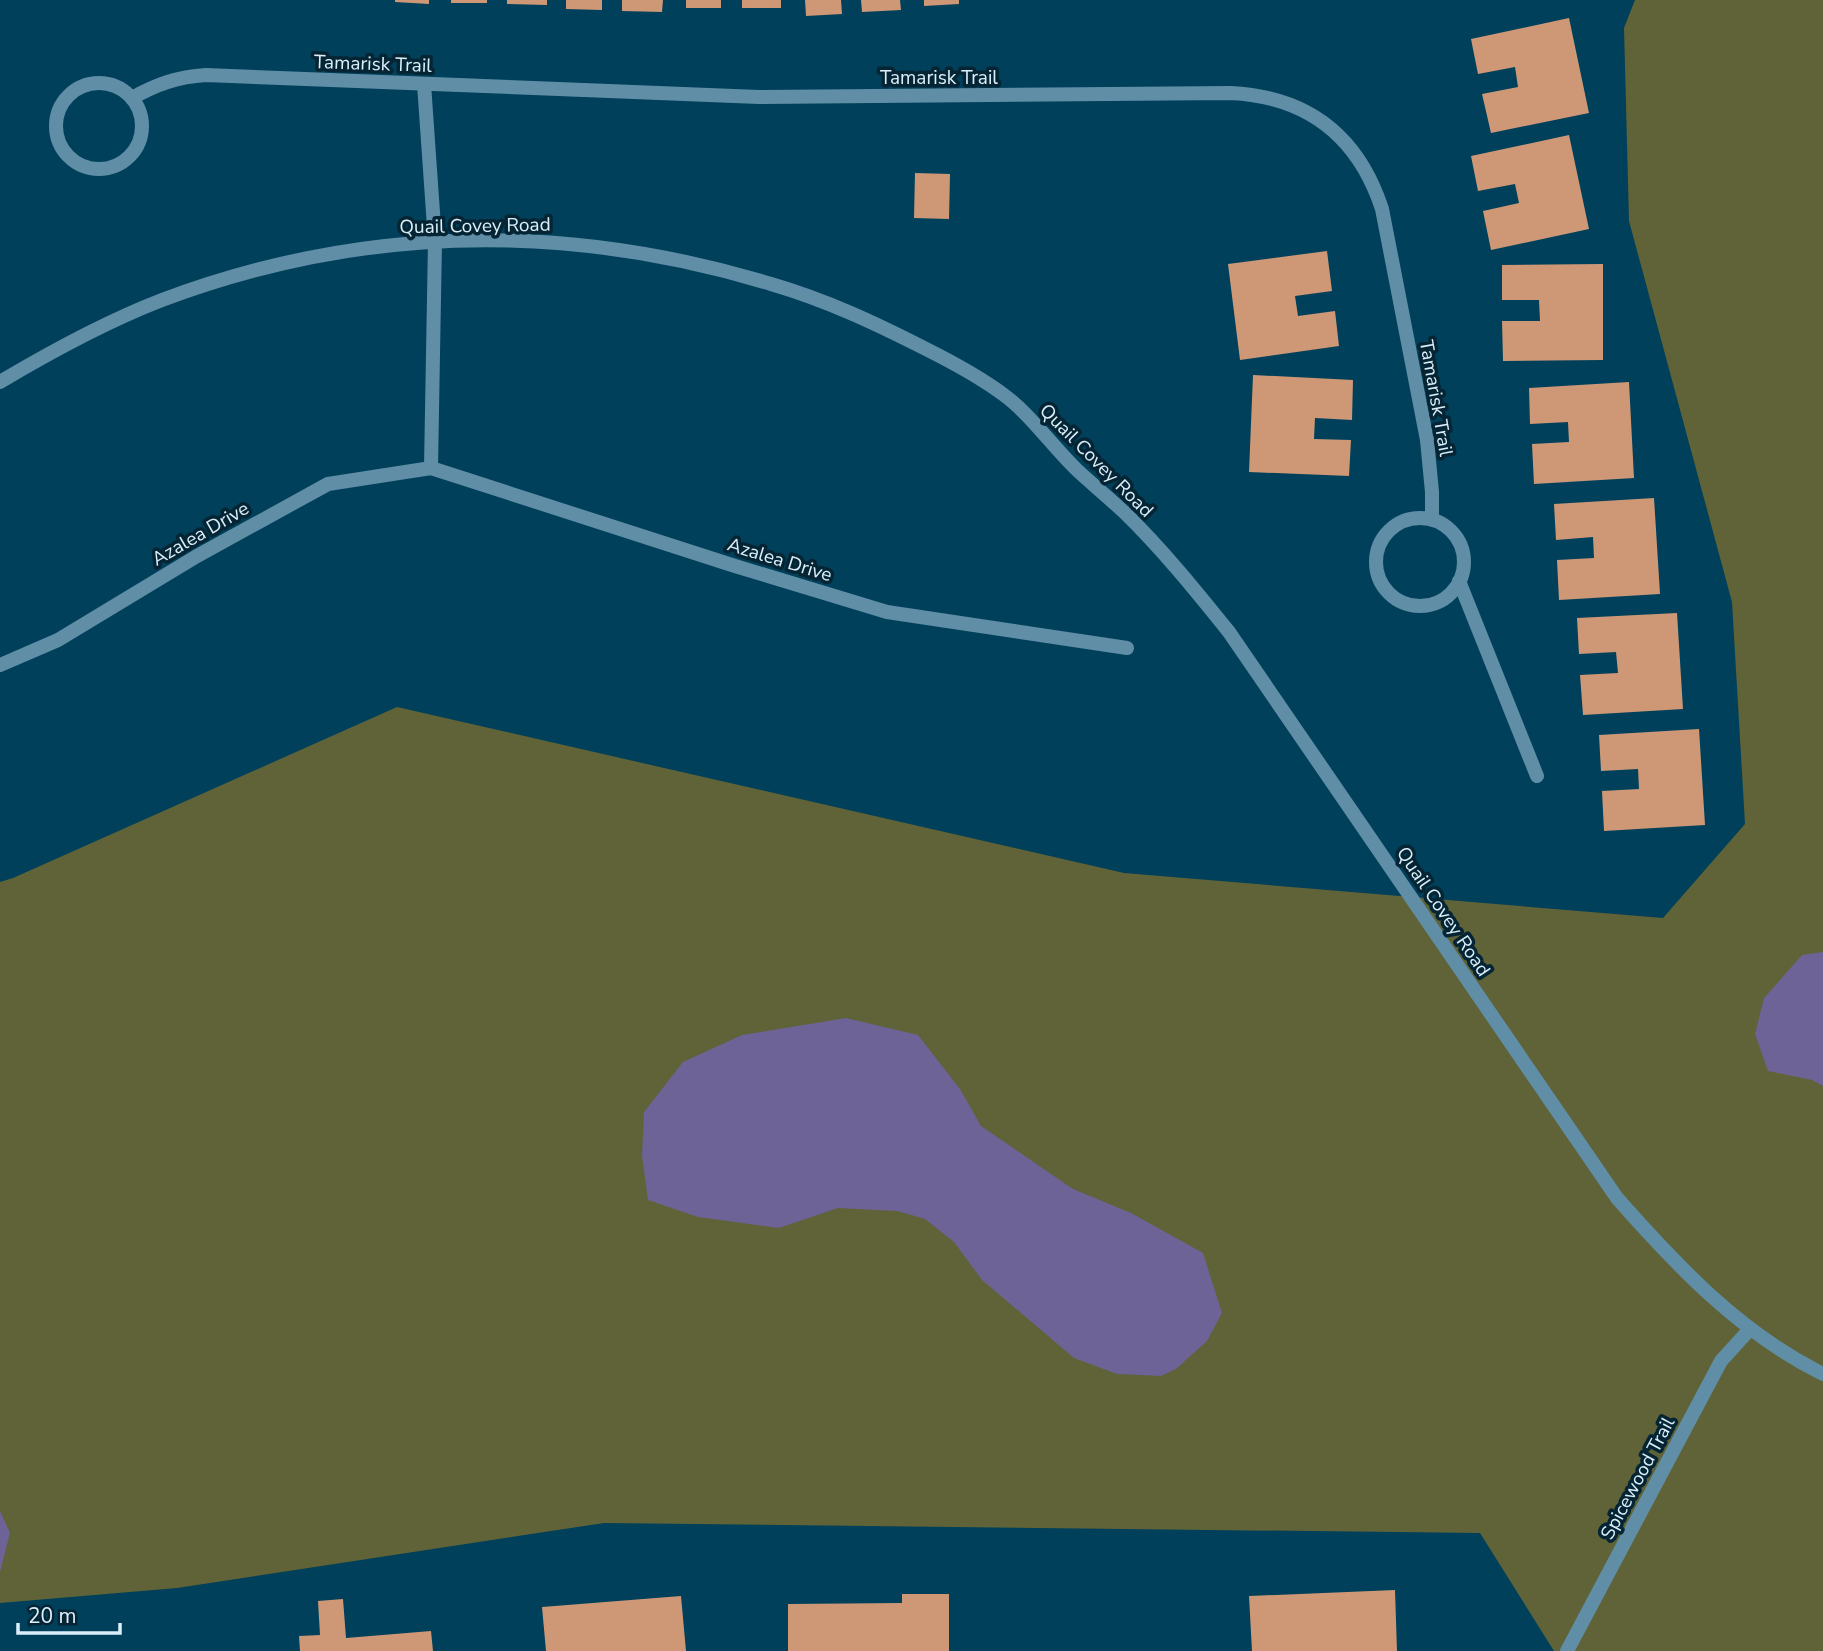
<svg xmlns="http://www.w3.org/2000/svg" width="1823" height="1651" font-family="'Nunito Sans',sans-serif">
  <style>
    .green { fill: #5f6337 }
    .water { fill: #6d6396 }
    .building { fill: #ce9876 }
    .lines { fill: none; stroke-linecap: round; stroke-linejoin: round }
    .lane { stroke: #608ea7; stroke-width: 14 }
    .street { stroke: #608ea7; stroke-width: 14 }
    .labels { text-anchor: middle; stroke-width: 7; stroke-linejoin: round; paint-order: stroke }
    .street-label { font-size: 19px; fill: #dbeffb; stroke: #052534 }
  </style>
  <rect width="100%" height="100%" fill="#00405a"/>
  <path class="green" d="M1635,0h188v1651h-269l-74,-118 -876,-10 -427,65 -177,15v-721l13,-4 384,-171 727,166 539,45 82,-94 -13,-222 -103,-381 -5,-193z"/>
  <path class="water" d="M1823,952v134l-11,-6 -44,-9 -13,-37 9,-36 38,-43z
    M846,1018l72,17 42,54 21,37 92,63 58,24 72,40 19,60 -15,28 -31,28 -15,7 -44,-2 -43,-16 -92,-78 -28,-38 -29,-23 -28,-8 -59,-3 -59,20 -81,-11 -50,-17 -6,-44 2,-44 39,-50 59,-27z
    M0,1511l10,22 -10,39z"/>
  <path class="building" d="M395,0h34v4l-34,-2z
    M451,0h36v3h-36z
    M507,0h40v5l-40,-1z
    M566,0h36v10l-36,-1z
    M622,0h41l-1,12 -40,-1z
    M686,0h35v8h-35z
    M742,0h39v8h-39z
    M805,0h36l1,14 -36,2z
    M861,0h39l1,10 -39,2z
    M924,0h35v4l-35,2z
    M1569,18l20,95 -98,20 -9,-39 36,-7 -3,-20 -37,7 -7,-35z
    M1569,135l20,94 -98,21 -8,-39 36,-8 -4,-19 -37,7 -7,-35z
    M915,173l35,1 -1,45 -35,-1z
    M1327,251l5,40 -37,5 3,20 37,-5 4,35 -99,14 -12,-96z
    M1603,264v96l-100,1 -1,-40h38l-1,-21h-37v-35z
    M1253,375l100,5 -1,40 -37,-2 -1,21 37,1 -2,36 -100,-4z
    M1629,382l5,96 -100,6 -2,-40 37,-2 -1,-20 -38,2 -1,-36z
    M1654,498l6,96 -101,6 -2,-40 37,-2 -1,-21 -37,3 -2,-36z
    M1677,613l6,96 -100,6 -3,-40 38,-2 -2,-21 -37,2 -2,-36z
    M1699,729l6,96 -101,6 -2,-40 37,-2 -1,-20 -37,2 -2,-36z
    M1395,1590l2,61h-145l-3,-55z
    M902,1594h47v57h-161v-47l114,-1z
    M681,1596l5,55h-140l-4,-44z
    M343,1599l3,39 85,-7 2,20h-133l-1,-15 21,-1 -2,-34z"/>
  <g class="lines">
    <path class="lane" d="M1459,581l78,195"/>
    <path class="street" d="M56 126a43 43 0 1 1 86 0a43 43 0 1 1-86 0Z
      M424,84l11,157 -4,227 304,98 152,46 240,36
      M132,98c25,-14 45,-21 74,-23l553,22 472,-4c77,4 127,43 151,116l45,231 5,52v27
      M0,382c52,-31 105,-60 162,-82 200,-75 405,-78 609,-16 55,16 104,39 155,65 26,13 54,28 78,46 26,19 49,52 73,75 15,14 31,27 47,42 38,37 72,79 105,120l388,566c60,68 123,135 206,176
      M1376 562a44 44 0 1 1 88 0a44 44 0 1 1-88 0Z
      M0,665l58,-25 139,-84 131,-72 103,-16
      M1567,1651l154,-290 29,-32"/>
  </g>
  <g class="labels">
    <g class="street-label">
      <text transform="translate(373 63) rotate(2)" y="7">Tamarisk Trail</text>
      <text x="939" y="84">Tamarisk Trail</text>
      <text transform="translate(475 225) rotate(-1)" y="7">Quail Covey Road</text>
      <text transform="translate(1437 398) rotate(80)" y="7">Tamarisk Trail</text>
      <text transform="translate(1097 460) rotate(45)" y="7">Quail Covey Road</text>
      <text transform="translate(200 533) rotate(-30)" y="7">Azalea Drive</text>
      <text transform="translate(780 559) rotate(17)" y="7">Azalea Drive</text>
      <text transform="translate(1444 911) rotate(56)" y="7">Quail Covey Road</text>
      <text transform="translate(1637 1478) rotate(-62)" y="7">Spicewood Trail</text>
    </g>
  </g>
  <path d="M18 1623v10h102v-10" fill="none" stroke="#dbeffb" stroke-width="3.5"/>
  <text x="28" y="1623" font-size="21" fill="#dbeffb" stroke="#052534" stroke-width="5" paint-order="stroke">20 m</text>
</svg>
